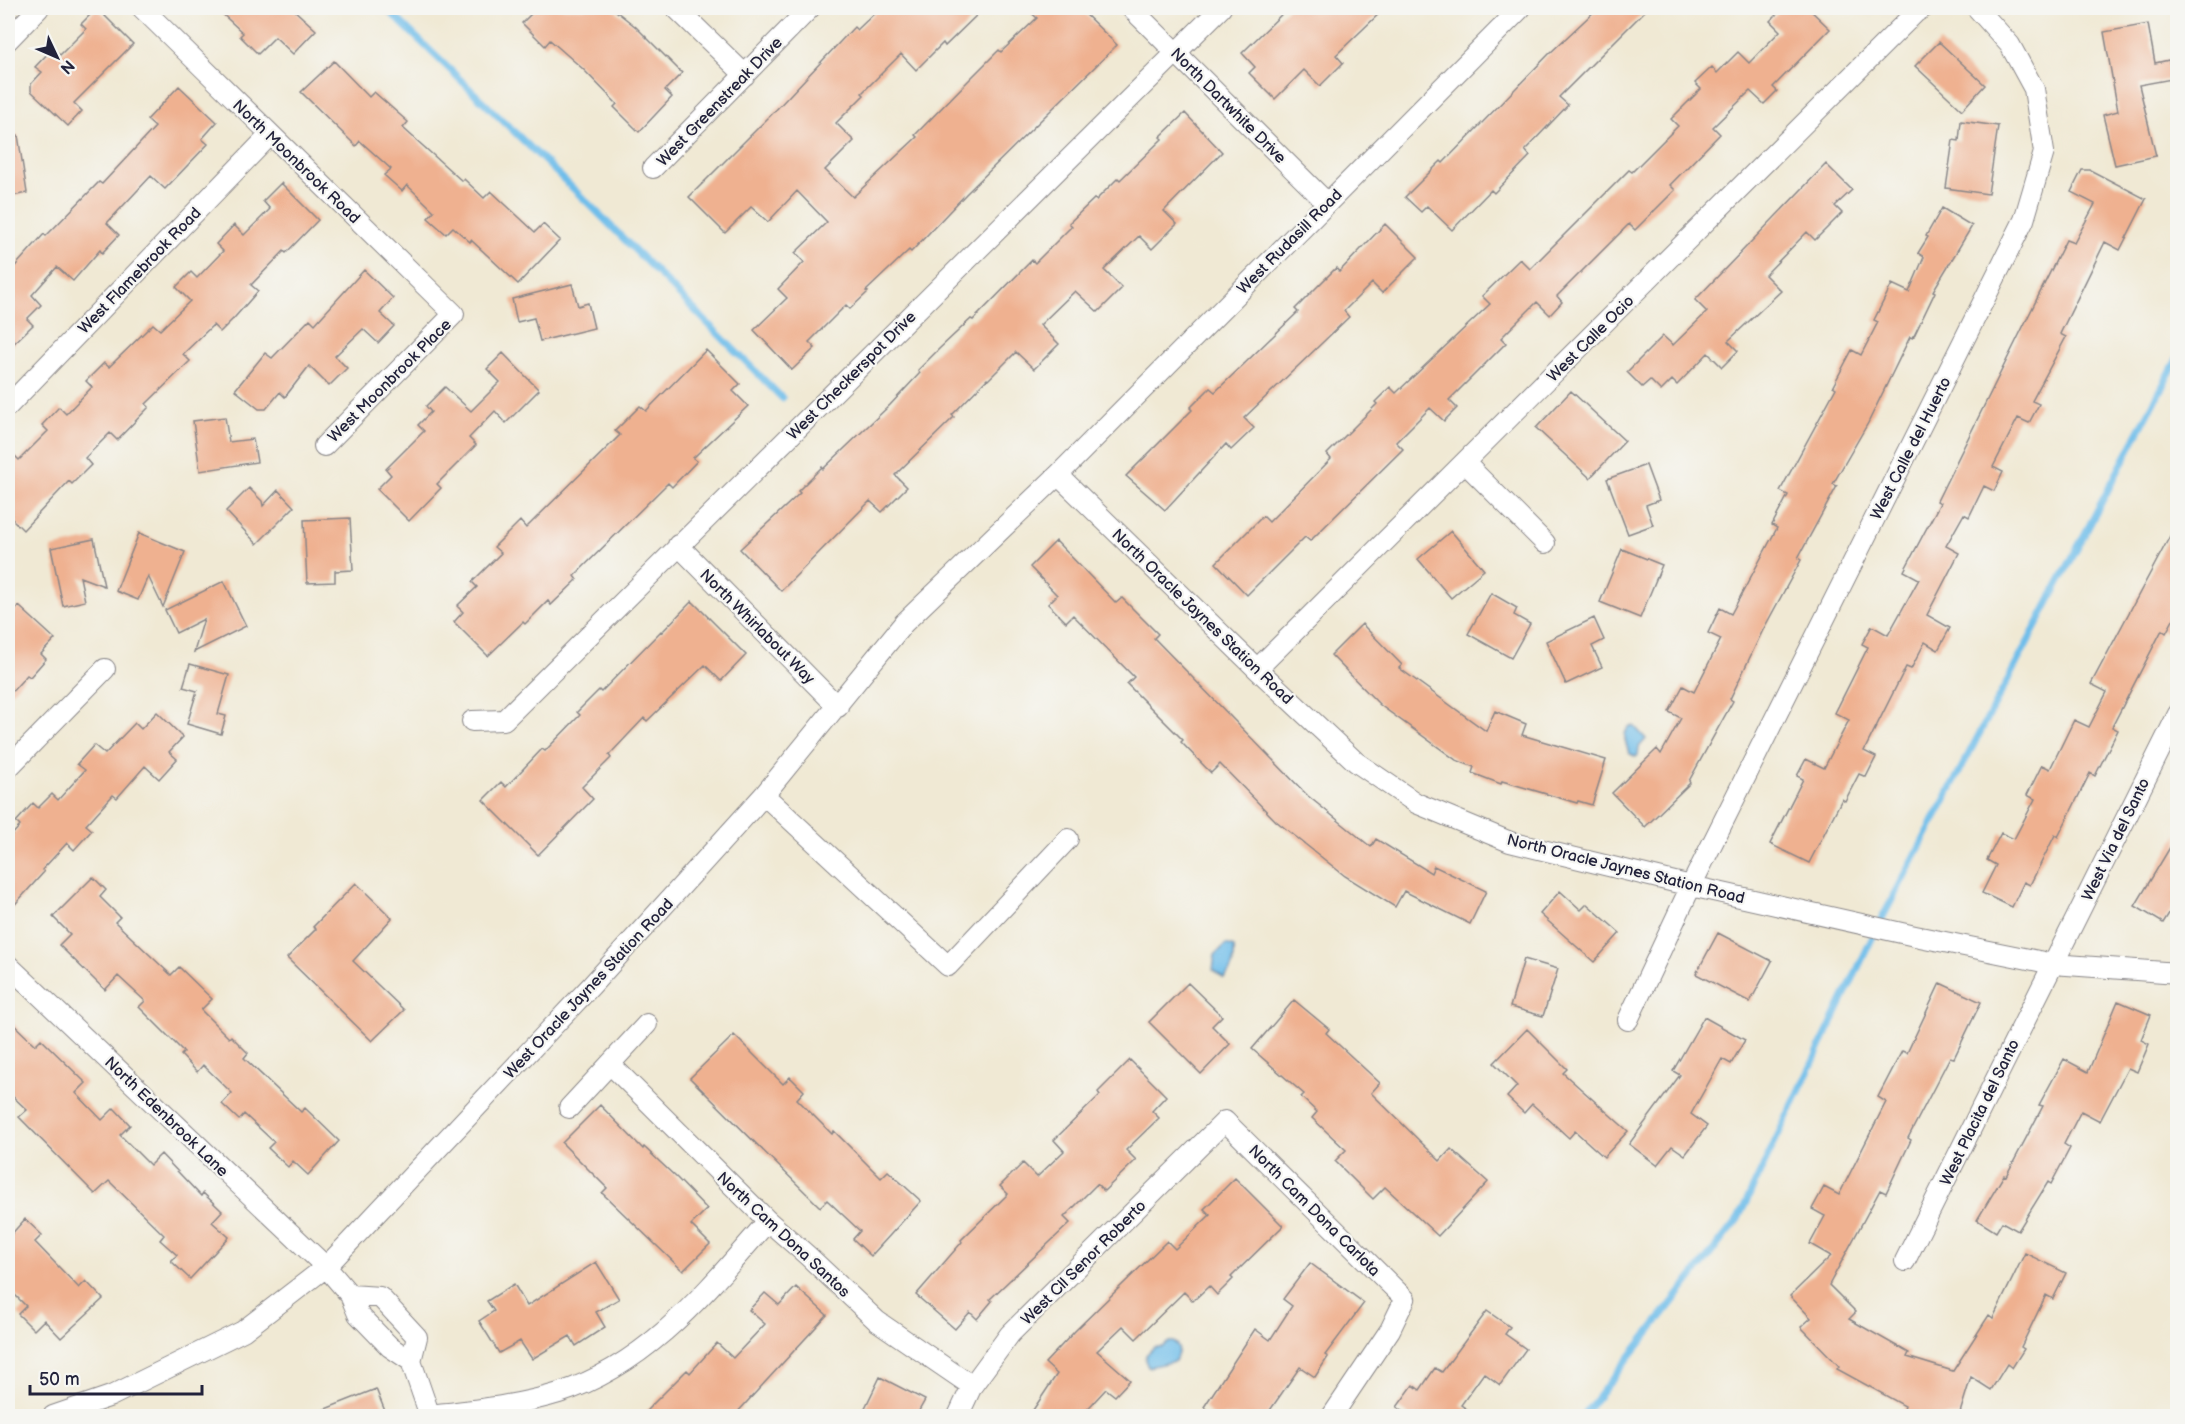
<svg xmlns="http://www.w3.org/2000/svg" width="2185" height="1424" font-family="'Balsamiq Sans',sans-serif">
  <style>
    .water { fill: #70beea; stroke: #497092; stroke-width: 1.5 }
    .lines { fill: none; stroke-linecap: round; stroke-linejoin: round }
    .stream { stroke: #70beea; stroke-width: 7 }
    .building { fill: #efb190 }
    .street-casing { stroke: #898688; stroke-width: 22 }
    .street { stroke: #fff; stroke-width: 20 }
    .labels { text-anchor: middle; stroke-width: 4.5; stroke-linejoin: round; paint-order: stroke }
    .street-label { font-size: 16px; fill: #22223b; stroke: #f6f6f2 }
  </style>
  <rect width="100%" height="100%" fill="#f6f6f2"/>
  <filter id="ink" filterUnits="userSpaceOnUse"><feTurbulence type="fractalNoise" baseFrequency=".0167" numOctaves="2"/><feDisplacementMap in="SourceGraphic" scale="12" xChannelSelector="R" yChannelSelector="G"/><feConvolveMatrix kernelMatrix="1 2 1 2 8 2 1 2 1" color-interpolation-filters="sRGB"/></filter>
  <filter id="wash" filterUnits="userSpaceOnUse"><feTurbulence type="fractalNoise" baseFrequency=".008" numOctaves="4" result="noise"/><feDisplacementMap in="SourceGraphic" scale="24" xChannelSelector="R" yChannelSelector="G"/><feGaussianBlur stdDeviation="1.35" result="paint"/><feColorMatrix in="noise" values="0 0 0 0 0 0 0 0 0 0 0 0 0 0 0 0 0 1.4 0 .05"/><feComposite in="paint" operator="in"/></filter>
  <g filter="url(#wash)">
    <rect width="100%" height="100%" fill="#f0e9d4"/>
    <path class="water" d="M1630,726h4l12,13 -7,8 -1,8 -2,2 -7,-4c-3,-9 -8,-19 1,-27z
      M1226,944l8,3c1,10 -1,24 -10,31l-11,-8 2,-15z
      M1169,1342h4c9,5 5,11 2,19l-27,6 -3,-7 1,-5 8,-8h8z"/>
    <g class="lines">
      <path class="stream" d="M386,8l203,196 193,194
        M1583,1416l155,-197 139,-291 301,-571"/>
    </g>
    <g id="blocks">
      <path class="building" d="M97,8l36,36 -59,59 8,8 -14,15 -37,-35v-7l11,-12 -7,-5 18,-19 7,7 26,-26 -5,-5z
        M216,8h76l24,22 -23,24 -18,-17 -17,17 -18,-18 3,-3z
        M537,8h75l24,19 46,46 -17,17 7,7 -33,35 -25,-25 3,-3 -34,-35 -33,-29 -5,6 -23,-23z
        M880,8h104l-39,38 -2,-3 -27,27 -15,-16 -39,39 2,2 -28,28 18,18 -29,29 28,27 64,-60 -2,-2 55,-56 29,-29 2,2 36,-34 -11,-10h53l38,37 -151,149 -55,58 -2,-2 -43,41 2,1 -18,17 -4,-4 -37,37 6,6 -23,22 -38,-40 33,-32 -9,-9 26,-27 -9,-9 32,-31 -30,-31 -29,31 -17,-15 -26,26 -36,-36 84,-84 81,-86 3,3z
        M1288,8h97l-49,47 7,8 -23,23 -16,-16 -29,29 -26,-26 6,-6 -13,-14z
        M1598,8h50l-89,89 9,8 -43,45 5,6 -36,37 -3,-3 -39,40 -25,-24 -6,6 -16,-15 36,-36 2,2 106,-109z
        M1783,8h25l22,21 -57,58 4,4 -13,13 -14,-13 -37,36 7,7 -50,51 5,5 -40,40 -6,-6 -72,72 5,6 -12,13 -13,-13 -36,36 5,5 -57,57 8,8 -13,13 -14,-13 -34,34 7,7 -93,92 -5,-4 -58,58 -31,-32 47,-47 6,6 62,-63 -4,-5 50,-50 -2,-2 15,-15 6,6 94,-89 -8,-8 38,-37 10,10 99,-99 3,2 46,-46 -7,-7 30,-30 -6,-6 17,-16 5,6 21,-21 11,11 31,-32 -10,-10z
        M2148,24l7,39 14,-3 3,19 -33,6 17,71 -41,9 -12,-50 15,-4 -14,-79z
        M1939,42l46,43 -23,25 -47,-44z
        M334,61l35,36 5,-5 34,30 -5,6 59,53 2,-2 20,19 7,-7 44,41 8,-8 17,16 -42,44 -47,-44 -1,2 -17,-15 -7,7 -18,-16 6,-7 -27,-26 -5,6 -18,-16 7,-6 -31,-28 -4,5 -55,-54z
        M179,86l38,36 -15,17 6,5 -43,45 -14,-13 -44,47 12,12 -17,18 -2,-3 -27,31 -16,-14 -25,28 9,10 -14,14 6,6 -25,24v-75l36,-40 2,2 53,-54 3,2 53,-57 -8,-7z
        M1185,113l37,39 -58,59 13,13 -25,25 -13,-13 -35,34 18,18 -24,24 -23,-21 -35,34 19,19 -25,25 -18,-17 -28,28 -1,-1 -35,36 2,2 -59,58 12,12 -25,25 -12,-11 -89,90 -41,-42 60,-56 -2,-2 24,-24 1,2 67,-64 30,-32 -2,-3 22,-22 31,-29 2,1 59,-60 3,3 37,-37 -3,-3 25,-24 2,1 22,-22 2,2 42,-41 -2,-2z
        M1961,121l37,5 -10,68 -42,-6 7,-48 6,1z
        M8,135h10l9,58 -19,4z
        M1826,164l26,26 -17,16 7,7 -27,27 -8,-8 -42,43 16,16 -53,50 10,10 -16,16 -14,-14 -31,32 -5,-5 -11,11 -11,-11 -8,7 -15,-15 36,-36 10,9 34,-33 -12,-12z
        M2082,170h8l56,29 -26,51 -15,-8 -45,92 6,3 -34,64 7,3 -10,19 -11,-5 -25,49 10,5 -9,19 -10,-5 -15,31 -5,-3 -18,32 13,7 -32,62 23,13 -12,22 -13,-8 -14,27 -5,-2 -42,84 12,6 -10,20 -7,-3 -14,27 -3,-2 -33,64 -39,-19 33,-65 -6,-3 9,-17 18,9 25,-48 -14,-7 33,-66 -6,-3 10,-18 16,9 31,-56 -15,-8 36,-68 -3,-2 129,-261 8,3 21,-39 -24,-12z
        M281,183l37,37 -32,33 -2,-2 -33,34 7,6 -23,26 -15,15 -7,-7 -30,29 7,7 -44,43 3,3 -32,33 -7,-7 -25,25 6,7 -19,19 -3,-3 -46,49 -15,-15v-66l11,11 29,-29 -6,-6 17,-18 7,7 26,-27 -6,-6 18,-18 5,4 44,-43 7,6 30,-29 -14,-14 15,-15 6,6 26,-27 -7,-7 18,-19 10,10 26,-26 -7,-8z
        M1942,208l30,18 -39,65 2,1 -22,46 -3,-1 -42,86 -35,61 4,2 -39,72 3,2 -38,70 -33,69 3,2 -44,80 1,2 -45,44 -33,-34 45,-44 4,5 20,-36 -12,-6 14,-26 11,6 27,-53 -13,-6 12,-25 11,6 46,-86 -5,-3 16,-30 -8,-4 56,-103 -3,-2 19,-36 9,5 17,-33 -4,-2 18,-36 17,8 15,-35 -6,-4 10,-16 -2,-1z
        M1385,224l33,33 -36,36 -10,-10 -28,28 5,6 -105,101 10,10 -23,22 -5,-6 -61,66 -39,-34 66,-66 -2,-2 20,-20 5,4 83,-80 -3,-3 41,-41 3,4z
        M364,270l29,28 -13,15 14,13 -16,17 -15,-14 -28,27 12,12 -18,18 -20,-20 -24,31 -5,-5 -14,17h-7l-24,-19 30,-37 7,5 38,-39 5,5z
        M572,284l6,22 10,-3 6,25 -54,13 -6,-23 -17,4 -5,-23z
        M706,350l34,34 -7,7 15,15 -55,52 4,3 -25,26 -4,-4 -94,93 3,4 -26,25 -3,-4 -23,23 -2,-2 -35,34 -34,-34 9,-10 -6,-6 20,-19 -5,-5 29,-29 -7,-6 26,-26 6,7 94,-93 -5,-4 25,-25 6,5z
        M503,353l36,37 -33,33 -11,-12 -26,27 7,7 -39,39 4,4 -32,33 -32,-32 14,-14 -5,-6 38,-38 -6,-6 13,-13 -5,-6 19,-19 26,24 29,-29 -13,-13z
        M1571,391l54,50 -35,37 -54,-50z
        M225,417l4,25 24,-3 4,23 -57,9 -7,-50z
        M1646,465l13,35 -13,5 7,20 -25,9 -21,-55z
        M249,488l13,13 1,5 15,-16 16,17 -37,37 -31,-33z
        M350,518l3,52 -18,1v11l-28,1 -3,-63z
        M2178,521v90l-12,22 -4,-3 -50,97 6,3 -23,46 -5,-3 -32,64 -3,-2 -25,50 -6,-3 -12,25 -30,-14 14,-28 -9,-5 14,-27 13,6 21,-40 -8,-4 15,-30 8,4 24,-49 15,7 18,-35 -16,-8z
        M1451,531l33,39 -33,28 -33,-39z
        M139,533l46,19 -22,55 -15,-31 -10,24 -22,-9z
        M94,539l10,47 -24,-9 5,24 -22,5 -12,-58z
        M1056,541l60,62 6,-5 36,36 -4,4 154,158 63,51 5,-8 55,34 3,-7 52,25 -16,33 -66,-33 -9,16 -50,-31 -69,-55 -56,-57 -9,9 -30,-31 2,-2 -56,-56 7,-7 -61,-62 -7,7 -18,-18 9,-9 -27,-28z
        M1622,549l40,16 -22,53 -40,-16z
        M224,581l22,45 -52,26 10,-33 -28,14 -11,-23z
        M1491,593l26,15 -3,7 16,9 -19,34 -43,-24z
        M692,601l54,54 -25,26 -16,-16 -58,56 -3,-3 -35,37 2,3 -29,29 11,12 -55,56 -55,-55 18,-18 5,5 36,-38 3,2 35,-36 -3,-3 22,-22 2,2 60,-61 1,1z
        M19,606l36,33 -14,15 5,5 -16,18 -3,-2 -19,21v-77z
        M1594,618l10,22 -12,6 10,21 -36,17 -20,-43z
        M1362,624l40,41 -3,3 87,63 9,-20 31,13 -4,11 84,25 -14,45 -14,-4 -1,2 -75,-22 -1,3 -29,-11 2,-6 -18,-7 -76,-55 -49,-50z
        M190,664l39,11 -11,39 8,2 -5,18 -34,-10 10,-33 -14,-4z
        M157,712l26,25 -14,15 8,7 -18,20 -14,-13 -28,32 -4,-3 -27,30 6,5 -18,20 -7,-7 -25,27 2,2 -36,40v-73l12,-13 -4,-4 17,-19 5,5 14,-14 6,6 27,-30 -8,-6 17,-19 11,9 30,-31 6,6z
        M2178,834v65l-15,24 -28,-17z
        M93,877l13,13 -6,7 20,20 -5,5 56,53 8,-8 33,32 -11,11 28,28 2,-2 17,17 -4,5 57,54 4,-4 34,33 -31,34 -15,-14 -5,6 -20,-19 6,-6 -30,-28 -5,6 -17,-16 10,-11 -29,-28 -6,7 -16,-17 3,-3 -45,-45 6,-6 -27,-25 -13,14 -46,-45 11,-11 -17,-17z
        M356,883l36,35 -39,43 51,49 -32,31 -85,-83 29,-29 -3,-2z
        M1560,891l21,19 6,-6 33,29 -26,29 -54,-48z
        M1718,933l54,28 -22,41 -54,-28z
        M1524,959l34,10 -15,47 -33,-9z
        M1188,983l34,33 -10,10 18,18 -29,30 -52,-52z
        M1940,983l41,19 -27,56 -4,-1 -42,81 3,2 -25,53 -6,-3 -51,95 27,27 -7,7 60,34 -2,4 46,14 36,-56 4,3 32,-65 41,20 -13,26 -7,-4 -25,52 3,2 -12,19 -5,-4 -16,26 -20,-13 -12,39h-57l3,-10 -68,-37 2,-3 -38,-39 10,-9 -21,-22 41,-40 -21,-12 15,-28 -13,-7 12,-22 15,8 47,-93 -8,-5 24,-46 5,2z
        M1294,1000l35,29 -3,4 54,50 -9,10 69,68 11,-12 37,33 -50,54 -53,-49 -12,12 -38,-38 11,-11 -34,-32 5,-6 -16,-15 3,-3 -52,-45z
        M2118,1001l33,14 -10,25 8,4 -12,28 -9,-4 -28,53 -19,-10 -17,33 6,4 -19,36 -3,-2 -30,49 -16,-9 -6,10 -19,-12 27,-45 2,1 37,-70 -4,-1 25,-46 24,13z
        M1704,1017l41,23 -14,24 -9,-5 -31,55 16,12 -22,29 -13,-9 -15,19 -28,-21 51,-69 -7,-4z
        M8,1019l27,26 6,-6 45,44 -10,10 26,27 12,-12 16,17 -10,10 30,30 11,-11 40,42 2,-3 19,18 -10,11 17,15 -39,42 -19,-18 6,-6 -17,-15 4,-5 -55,-54 -14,13 -76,-77 8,-7 -19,-18z
        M1527,1029l40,40 -4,4 65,58 -24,26 -29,-26 -6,7 -37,-34 -8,9 -17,-16 10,-11 -23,-23z
        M734,1035l49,49 7,-7 14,14 -7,8 35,35 2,-3 47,47 7,-7 33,30 -50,55 -18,-17 7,-8 -33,-31 -7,7 -130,-129z
        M1130,1060l36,36 -14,15 7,7 -33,32 10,10 -32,31 -7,-7 -33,33 6,6 -80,76 2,2 -15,18 -7,-7 -15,17 -39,-34 46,-53 -1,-2 47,-46 -8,-8 23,-23 14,14 27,-26 -10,-11 46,-45 -2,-3z
        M600,1105l43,44 1,-2 33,31 30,31 -16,16 19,19 -27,27 -81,-78 5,-5 -45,-45z
        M1235,1178l48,48 -52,51 2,2 -16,16 -8,-9 -16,15 -9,-9 -48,47 -13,-13 -26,25 33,29 -15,16 -9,-7 -25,27h-52l28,-42 -12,-11 30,-32 92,-90 8,8 35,-34 -6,-6z
        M25,1219l17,16 -7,7 44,46 7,-7 17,18 -42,39 -17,-18 -10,10 -16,-16 8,-8 -18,-18v-50z
        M596,1262l23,37 -23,13 9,15 -29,19 -6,-10 -38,23 -12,-18 -21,12 -20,-32 15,-10 -7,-10 27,-17 13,22z
        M1310,1263l54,40 -39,52 3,2 -13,20 -15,-10 -34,49h-53l-9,-9 51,-78 15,11 22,-34 -9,-7z
        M796,1287l31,28 -93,101h-93l46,-46 3,3 27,-30 16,15 32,-34 -16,-14 16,-17 14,12z
        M1487,1311l23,16 -5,7 21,15 -26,36 -16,-12 -23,32 16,11h-67l-13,-9 16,-22 7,5 15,-22 7,4z
        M880,1377l45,23 -9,16h-55z
        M376,1389l11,27h-77v-1z"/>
    </g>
  </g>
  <g filter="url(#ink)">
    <use href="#blocks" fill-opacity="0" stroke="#898688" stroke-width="1.5"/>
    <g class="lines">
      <g class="street-casing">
        <path id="street" d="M142,8l312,306 -130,132
          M676,8l69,67
          M1131,8l196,195
          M8,40l31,-32
          M653,168l157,-160
          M8,406l262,-271
          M1465,463l80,80
          M1058,475l199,194 99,93 60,41 94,39 181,44 224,50 138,28 125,9
          M678,545l160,162
          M1257,669l659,-657 7,-4
          M472,721l32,-1 717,-712
          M8,768l97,-99
          M764,795l184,171 120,-127
          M8,965l318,302 24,28 8,19 32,33 21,14
          M1628,1020l63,-134 333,-666 20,-68 -10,-63 -24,-44 -33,-37
          M610,1064l158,157 40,35 69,65 95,65
          M569,1108l78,-84
          M1905,1261l273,-547
          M350,1295l30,2 37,40 -6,24 19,55
          M429,1415c44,-5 88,-9 130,-22 91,-29 149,-104 209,-172
          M53,1416l58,-20 132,-65 83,-64 265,-281 173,-191 140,-172 154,-148 463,-467
          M958,1416l14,-30 38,-52 215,-213 180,178 -15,31 -58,86"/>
      </g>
      <use href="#street" class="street"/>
    </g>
  </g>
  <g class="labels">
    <g class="street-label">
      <text transform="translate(719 101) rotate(-46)" y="6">West Greenstreak Drive</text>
      <text transform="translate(1229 105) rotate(45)" y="6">North Dartwhite Drive</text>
      <text transform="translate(297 161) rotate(44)" y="6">North Moonbrook Road</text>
      <text transform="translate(1289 241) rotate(-45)" y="6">West Rudasill Road</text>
      <text transform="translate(139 270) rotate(-46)" y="6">West Flamebrook Road</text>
      <text transform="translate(1590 338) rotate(-45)" y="6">West Calle Ocio</text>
      <text transform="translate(851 375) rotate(-45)" y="6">West Checkerspot Drive</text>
      <text transform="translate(389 380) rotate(-45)" y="6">West Moonbrook Place</text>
      <text transform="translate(1910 448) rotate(-63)" y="6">West Calle del Huerto</text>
      <text transform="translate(1203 616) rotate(44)" y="6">North Oracle Jaynes Station Road</text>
      <text transform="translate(758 626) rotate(45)" y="6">North Whirlabout Way</text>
      <text transform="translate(2115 839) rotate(-64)" y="6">West Via del Santo</text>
      <text transform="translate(1626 868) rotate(14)" y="6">North Oracle Jaynes Station Road</text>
      <text transform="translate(588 988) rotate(-47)" y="6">West Oracle Jaynes Station Road</text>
      <text transform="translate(1979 1112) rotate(-64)" y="6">West Placita del Santo</text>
      <text transform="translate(167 1116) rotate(44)" y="6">North Edenbrook Lane</text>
      <text transform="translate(1315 1210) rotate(45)" y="6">North Cam Dona Carlota</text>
      <text transform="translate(784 1234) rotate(43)" y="6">North Cam Dona Santos</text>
      <text transform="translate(1083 1262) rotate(-45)" y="6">West Cll Senor Roberto</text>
    </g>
  </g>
  <rect width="2185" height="1424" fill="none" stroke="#f6f6f2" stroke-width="30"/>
  <g transform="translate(57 57) rotate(134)" stroke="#f6f6f2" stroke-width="4.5" paint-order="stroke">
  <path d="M0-4.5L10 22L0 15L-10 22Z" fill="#22223b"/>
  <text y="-9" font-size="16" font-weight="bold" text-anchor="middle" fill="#22223b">N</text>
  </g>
  <path d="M30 1385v9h172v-9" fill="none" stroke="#22223b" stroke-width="3"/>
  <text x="39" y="1385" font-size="18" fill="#22223b" stroke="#f6f6f2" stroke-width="4.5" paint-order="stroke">50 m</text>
</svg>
